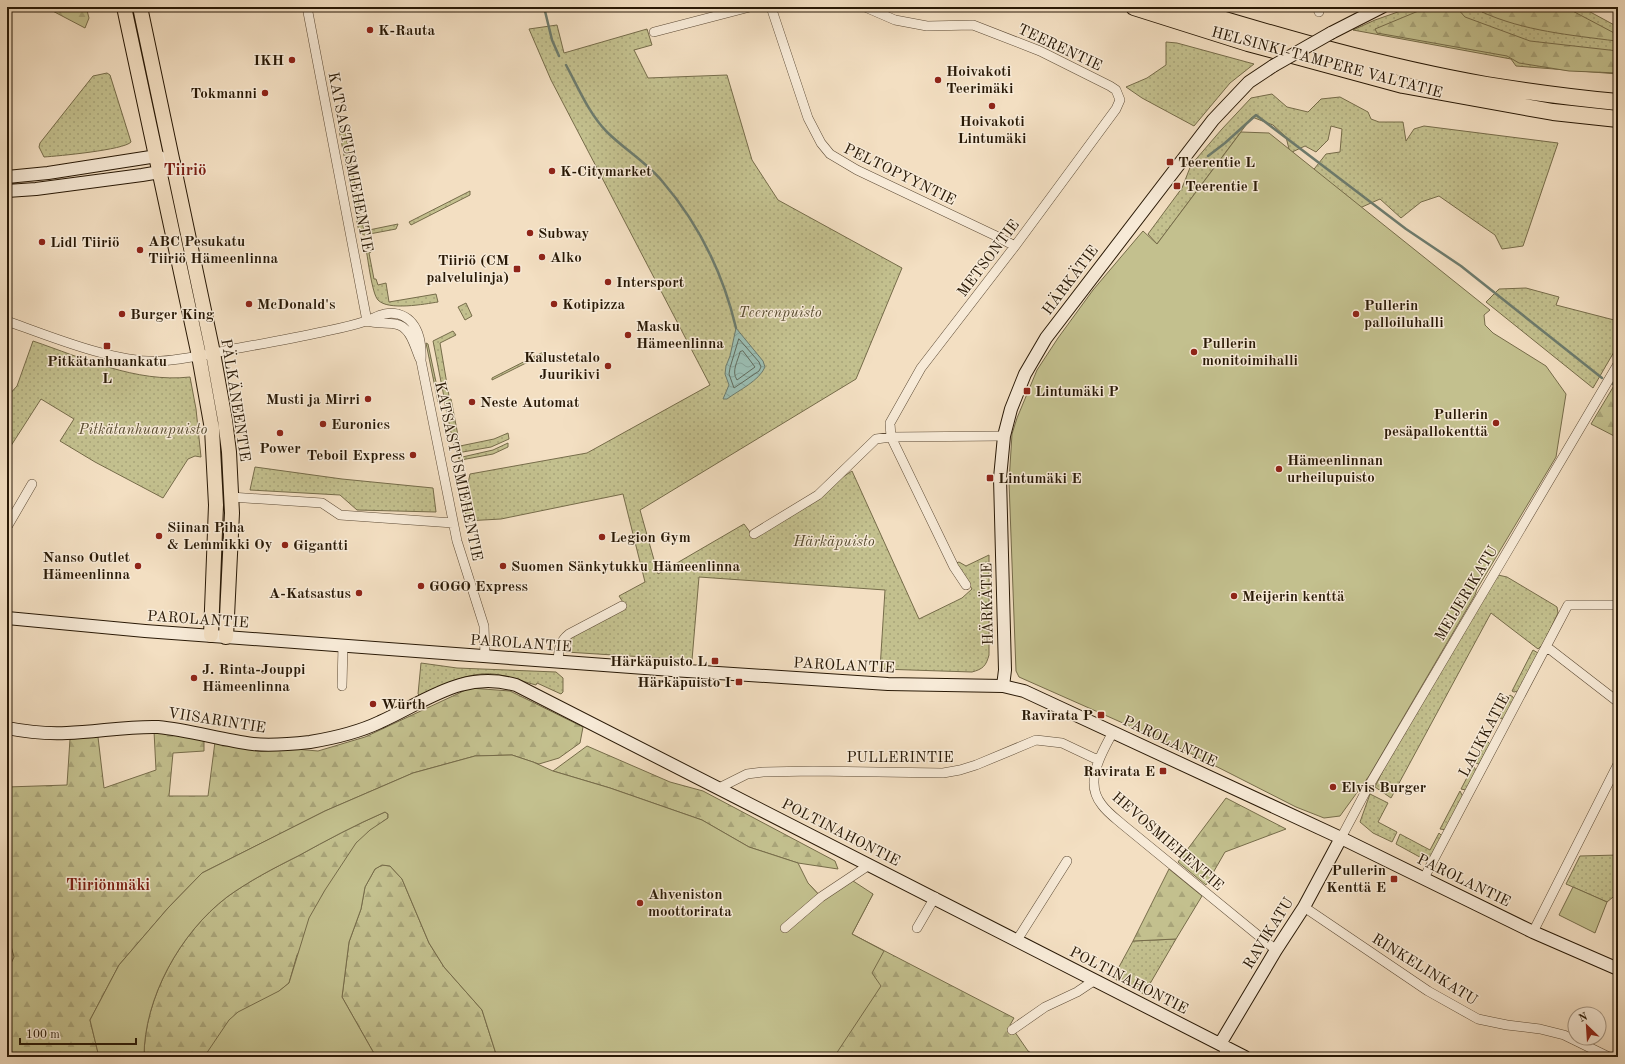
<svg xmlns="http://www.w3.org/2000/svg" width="1625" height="1064" font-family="'Old Standard TT',serif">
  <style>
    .grass { fill: url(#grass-dots); stroke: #766c4a }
    .forest { fill: url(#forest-firs); stroke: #766c4a }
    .wetland { fill: url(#wetland-marsh); stroke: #766c4a }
    .garden { fill: #c3c08e; stroke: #766c4a }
    .water { fill: url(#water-waves); stroke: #6d7b6d }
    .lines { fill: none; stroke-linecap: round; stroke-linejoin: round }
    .shore { stroke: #626b5c; stroke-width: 1 }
    .stream { stroke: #6d7b6d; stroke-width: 2.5 }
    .street-casing { stroke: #5c4a35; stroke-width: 10 }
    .secondary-casing { stroke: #291906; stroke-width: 14 }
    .primary-casing { stroke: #291906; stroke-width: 16 }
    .highway-casing { stroke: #291906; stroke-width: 18 }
    .street { stroke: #f7ead7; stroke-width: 9 }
    .secondary { stroke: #f7ead7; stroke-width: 12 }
    .primary { stroke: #f3dfc2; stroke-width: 14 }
    .highway { stroke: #f3dfc2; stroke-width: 16 }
    .secondary-bridge-casing { stroke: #291906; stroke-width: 14; stroke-linecap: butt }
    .secondary-bridge { stroke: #f7ead7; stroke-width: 12 }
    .poi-dot { fill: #8f2418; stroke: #f7ead7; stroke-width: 1.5 }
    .labels { text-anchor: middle; stroke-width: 3; stroke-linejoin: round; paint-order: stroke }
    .poi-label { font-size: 15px; font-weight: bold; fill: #291906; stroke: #f7ead7; text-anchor: start }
    .street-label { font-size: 15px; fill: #291906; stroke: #f7ead7 }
    .park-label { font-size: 15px; font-style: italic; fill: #574b2f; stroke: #f7ead7 }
    .neighbourhood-label { font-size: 16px; font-weight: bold; fill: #7a1f14; stroke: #f7ead7 }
    .quarter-label { font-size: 17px; font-weight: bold; fill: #7a1f14; stroke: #f7ead7 }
  </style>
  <defs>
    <pattern id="grass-dots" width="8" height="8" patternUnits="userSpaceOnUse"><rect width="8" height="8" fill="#c3c08e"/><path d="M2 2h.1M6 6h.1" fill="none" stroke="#a8a479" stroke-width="1.8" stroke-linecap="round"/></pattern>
    <pattern id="forest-firs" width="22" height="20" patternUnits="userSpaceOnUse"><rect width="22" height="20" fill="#c3c08e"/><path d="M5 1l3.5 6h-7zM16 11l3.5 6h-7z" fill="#a8a479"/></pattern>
    <pattern id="wetland-marsh" width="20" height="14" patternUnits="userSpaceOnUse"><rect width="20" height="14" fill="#c3c08e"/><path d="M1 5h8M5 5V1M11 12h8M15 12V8" fill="none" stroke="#a8a479"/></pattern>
    <pattern id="water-waves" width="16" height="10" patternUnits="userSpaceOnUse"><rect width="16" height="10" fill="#9bbdb2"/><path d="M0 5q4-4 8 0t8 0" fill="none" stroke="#86a298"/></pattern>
  </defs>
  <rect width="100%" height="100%" fill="#f3dfc2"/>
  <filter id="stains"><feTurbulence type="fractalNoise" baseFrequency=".005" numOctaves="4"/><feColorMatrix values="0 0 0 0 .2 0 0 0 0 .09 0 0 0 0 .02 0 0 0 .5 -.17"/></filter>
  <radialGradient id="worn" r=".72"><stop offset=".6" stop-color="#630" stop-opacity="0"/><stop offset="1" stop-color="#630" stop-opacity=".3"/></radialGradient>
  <path class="grass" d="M1412,7h169l37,20v47l-102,-8 -5,-7 -158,-29 22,-10z
    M557,25l7,28 83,-24 5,16 -18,5 14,28 79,-3 25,85 26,40 124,68 -46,111 -216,131 18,64 86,-50 9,12 99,-65 67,148 43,-21 10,-9 -16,-26 3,-1 7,4 23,-11v100c-3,11 -6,14 -17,17l-92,-3 5,-79 -186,-13 -7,83 -126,-8v-10l10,-8 50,-27 -7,-11 26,-14 -22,-88 -122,25 -36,2 1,-28 4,-19 117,-21 123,-68 -159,-305 -22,-51z
    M137,37h3l22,102 -3,1z
    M1166,42l11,1 77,21 -24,19 -36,43 -52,-28 -16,-11 21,-9 19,-13z
    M107,73l3,2 21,67c-7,8 -73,14 -87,15l-5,-10 1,-4 53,-67z
    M1272,94l15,13 21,5 13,-13 19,-2 28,15 3,7 8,3h24l3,19 8,-12 10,-3 134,17 -35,103 -21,3 -7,-14 -56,-39 -18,6 -20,16 -21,-19 -27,12 -42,-38 15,-19 14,-2 2,-23 -11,-3 -3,14 -12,12 -11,-6 -15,7 -4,-16 -13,-12 -21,-8 -95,127 -9,-10 34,-46 9,-23 31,-36 29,-31z
    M344,126l20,105 34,-7 -2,5 -32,6 -5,-3 -20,-102z
    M470,191v4l-59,30 -2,-3z
    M370,246l1,6 -2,1 5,26h2l2,6 8,-2 3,19 47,-8 2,8c-13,2 -50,9 -60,-2 -6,-6 -10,-41 -12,-51z
    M1526,288l33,9 -3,8 62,16v24l-25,43 -107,-86 13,-13z
    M466,303l6,13 -7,4 -7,-13z
    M453,331l3,4 -16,8 9,53 -5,1 -11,-56z
    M33,341c50,17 103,42 157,36l6,32 5,48 -6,-1 -7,3 -25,39 -68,-36 -35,-21 14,-22 -33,-20 -34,53v-55l10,-11z
    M426,343l2,1 12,57 -2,1z
    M543,352l1,2 -52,26v-2z
    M451,399l9,47 34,-7 14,-6 1,6 -18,8 -34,6 -3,-7 -10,-46z
    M508,443v4l-15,7 -32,6 -3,-2 35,-8z
    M255,467l87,12 91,9 3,24 -79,-2 -17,-15 -90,-5z
    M1498,575l9,2 47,28 3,2 1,6 -15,31 -5,5 -47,-36 -100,185 -16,-11 12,-25z
    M1533,650l5,3 -20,38 -4,1 -2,-1z
    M421,663l36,5 99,4 7,6v14l-2,2 -24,-11 -1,2c-12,-3 -24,-8 -36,-10 -28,-6 -56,10 -80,21l-2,-2z
    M1510,695l3,2 1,3 -10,18 -2,1 -4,-2z
    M1486,740l4,4 -11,20 -4,-1z
    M1473,766l4,5 -11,19 -5,-1z
    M1460,791l3,6 -16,33 -7,-1z
    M1370,794l18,9 -10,19 19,10 -5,10 -19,-9 -13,-11z
    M1439,833l4,4 -12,24h-4l-31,-17 4,-10 30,16z
    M1618,855v38l-11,9 -41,-18 14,-28z
    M1176,939l-32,55 -31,-16 20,-37z"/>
  <path class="forest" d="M45,7h41l3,11 -4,10z
    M1428,7h28l9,10 65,24 88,10v22l-49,-2 -50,-8 -12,-7 -130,-23 -2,-4z
    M1495,7h70l53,28v3l-2,3c-46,-6 -92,-10 -134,-29z
    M1618,379v59l-27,-14z
    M470,688l40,3 73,36 -3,16 -21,15 -20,6 -27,-9 -37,1 -62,17 -88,38 -123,62 -34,35 -49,57 -29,55 9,37h-92v-270l60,-2 3,-46 28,-2 6,51 52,-18 -2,-39 50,8v12l-31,2 -4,43h39l7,-54 103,9 47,-14z
    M587,746l83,36 33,9 132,70 3,8 -40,-6 -49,-16 -47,-27 -92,-32 -57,-17z
    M1226,798l60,31 -61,23 -19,33 -28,-23z
    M385,812l3,2v4l-6,4 -85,133 -8,28 -76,63 -9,11h-60c0,-59 36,-124 83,-160 22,-16 47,-29 71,-41 29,-16 57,-31 87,-44z
    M382,865l8,1 12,13 27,64 15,24 38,43 15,47h-121l-34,-60 7,-55 12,-33 4,-22 10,-18z
    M1169,869l33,27 -26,43 -43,2z
    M808,883l13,14 52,-3 -21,40 162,84 -4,7 18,26 9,6h-224z"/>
  <path class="wetland" d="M7,946h4l3,11 -7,15z"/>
  <path class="garden" d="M1241,132l28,1 221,177 -6,5 1,10 8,8 53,33 20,28 -10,63 -79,132 -2,6 -106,181 -29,40 -16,2 -28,-11 -110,-56 -167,-74 -3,-6 -7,-189 3,-48 5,-16 20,-48 21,-32 35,-48 50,-59 14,13z
    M512,755l21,7 20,9 57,17 92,32 47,27 49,16 10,20 13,14 29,-18 23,15 -21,40 32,17 -12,22 9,13 -47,71h-337l-15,-47 -38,-43 -15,-24 -27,-64 -12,-13 -8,-1 -7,4 -10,18 -4,22 -12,33 -7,55 34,60h-172l25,-37 9,-8 41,-21 10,-8 20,-65 16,-28 31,-47 14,-13 18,-12v-4l-3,-2c-30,13 -58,28 -87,44 -24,12 -49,25 -71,41 -47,36 -83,101 -83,160h-45l-9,-37 29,-55 49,-57 34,-35 123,-62 88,-38 62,-17z
    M1573,887l34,15 -12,31 -36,-18z"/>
  <path class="water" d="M736,328l27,33 2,6c-6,14 -26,23 -38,32h-4l6,-14 -4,-11 1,-8 4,-10z"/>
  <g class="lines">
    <path class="shore" d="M739,339l20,23 2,5 -2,4 -25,17 -5,-14 1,-6z
      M743,351l12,16 -18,13c-6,-9 1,-19 3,-28z"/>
    <path class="stream" d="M544,7l8,33 7,16
      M566,65c12,22 23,49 41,67 17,17 39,30 55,49 37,43 61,92 74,147
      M1208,156l17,-13 31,-28 150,114 55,37 141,112
      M1613,384l5,-1"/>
    <g class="street-casing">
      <path id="street" d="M307,7l60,314
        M771,7l37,111 13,25 9,11 27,16 137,65 21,11
        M865,7l30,13 32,6 46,-1 67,26 70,35 6,4 4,10 -4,9 -101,137 -94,122 -31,55 1,14 63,130 12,18
        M1317,7l2,5
        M654,32l96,-25
        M7,321c42,15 110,43 154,40 27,-2 52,-8 78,-13 28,-5 56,-10 83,-16 14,-3 30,-6 44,-11 11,-4 19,-10 32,-7 21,6 24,29 23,47l36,180 27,85 1,30
        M367,321c9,3 19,1 28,3 16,2 20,24 25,35
        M231,497l91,6 18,12 113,8
        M7,527l25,-43
        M754,534l64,-39 58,-56 15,-2 113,-1
        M1547,647l71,55
        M558,661c1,-12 1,-19 11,-27l53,-28
        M342,686l1,-41
        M1113,732c-11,21 -30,50 -11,73 5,7 13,13 20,19l154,126
        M719,788l28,-14 16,-2 50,-1 130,2 17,-3 16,-5 60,-25 26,3 36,17
        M1341,838l26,-49 251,-425
        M1424,878l144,-273h50
        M1304,907l124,84 50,28 29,6 33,4 24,6 45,22
        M785,928l36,-31 48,-32
        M917,928l18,-31
        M1533,932l85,-168
        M1017,940l50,-79
        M1012,1030l33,-23 32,-15 18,-12
        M1222,1057l5,-9"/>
    </g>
    <g class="secondary-casing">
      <path id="secondary" d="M1331,33l51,-26
        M7,177l41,-4 109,-17 7,3
        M7,191l29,-2 106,-14 18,-3 14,-9
        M7,618l138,13 527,39 216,14 115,2 21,5 317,147 192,94 85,37
        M1003,686l2,-16 -5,-192 4,-42 7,-27 14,-35 21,-36 167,-218 36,-38 24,-16
        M7,728c20,4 40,6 60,5 30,-1 61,-7 91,-6 32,3 63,13 95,17 19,2 39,0 57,-2 24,-4 49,-10 70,-20 47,-21 82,-52 136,-37l729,372
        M1220,1044l56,-94 28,-43 37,-69"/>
    </g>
    <g class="primary-casing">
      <path id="primary" d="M124,7l75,349 13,73 4,76 -5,130
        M140,7l73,346 12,67 4,32 3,61 -6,124"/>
    </g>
    <g class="highway-casing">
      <path id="highway" d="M1134,7l114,36 155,42 150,27 65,7
        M1181,7c100,30 202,60 305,78 44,7 88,13 132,17"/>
    </g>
    <use href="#street" class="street"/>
    <use href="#secondary" class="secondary"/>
    <use href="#primary" class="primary"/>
    <use href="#highway" class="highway"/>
    <g class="secondary-bridge-casing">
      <path id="secondary-bridge" d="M1273,66l58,-33"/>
    </g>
    <use href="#secondary-bridge" class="secondary-bridge"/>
  </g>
  <g class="poi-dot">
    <circle cx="370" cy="30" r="4"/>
    <circle cx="292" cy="60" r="4"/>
    <circle cx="938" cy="80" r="4"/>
    <circle cx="265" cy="93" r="4"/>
    <circle cx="992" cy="106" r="4"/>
    <rect x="1166" y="158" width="8" height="8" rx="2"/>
    <circle cx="552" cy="171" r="4"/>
    <rect x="1173" y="182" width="8" height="8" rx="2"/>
    <circle cx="530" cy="233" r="4"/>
    <circle cx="42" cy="242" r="4"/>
    <circle cx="140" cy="250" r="4"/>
    <circle cx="542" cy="257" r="4"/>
    <rect x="513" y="265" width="8" height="8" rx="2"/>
    <circle cx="608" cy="282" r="4"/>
    <circle cx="249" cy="304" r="4"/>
    <circle cx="554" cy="304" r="4"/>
    <circle cx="122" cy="314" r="4"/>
    <circle cx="1356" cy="314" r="4"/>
    <circle cx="628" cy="335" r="4"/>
    <rect x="103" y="342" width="8" height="8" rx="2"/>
    <circle cx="1194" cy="352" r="4"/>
    <circle cx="608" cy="366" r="4"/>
    <rect x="1023" y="387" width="8" height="8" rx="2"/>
    <circle cx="368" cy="399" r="4"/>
    <circle cx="472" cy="402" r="4"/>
    <circle cx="1496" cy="423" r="4"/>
    <circle cx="323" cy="424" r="4"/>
    <circle cx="280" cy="433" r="4"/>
    <circle cx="413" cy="455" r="4"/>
    <circle cx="1279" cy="469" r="4"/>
    <rect x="986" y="474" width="8" height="8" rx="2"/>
    <circle cx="159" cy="536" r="4"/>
    <circle cx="602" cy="537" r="4"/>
    <circle cx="285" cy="545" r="4"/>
    <circle cx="138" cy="566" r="4"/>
    <circle cx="503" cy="566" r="4"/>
    <circle cx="421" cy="586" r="4"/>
    <circle cx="359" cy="593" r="4"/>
    <circle cx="1234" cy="596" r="4"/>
    <rect x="711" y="657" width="8" height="8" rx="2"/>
    <circle cx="194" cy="678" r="4"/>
    <rect x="735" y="678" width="8" height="8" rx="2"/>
    <circle cx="373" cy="704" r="4"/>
    <rect x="1097" y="711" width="8" height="8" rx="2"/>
    <rect x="1159" y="767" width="8" height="8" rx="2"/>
    <circle cx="1333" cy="787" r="4"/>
    <rect x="1390" y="875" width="8" height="8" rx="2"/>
    <circle cx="640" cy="903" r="4"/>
  </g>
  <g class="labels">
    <g class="poi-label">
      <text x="378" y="35">K-Rauta</text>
      <text x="284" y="65" text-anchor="end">IKH</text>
      <text x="946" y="76">Hoivakoti<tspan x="946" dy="17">Teerimäki</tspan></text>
      <text x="257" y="98" text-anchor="end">Tokmanni</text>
      <text x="992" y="126" text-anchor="middle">Hoivakoti<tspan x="992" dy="17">Lintumäki</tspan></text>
      <text x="1178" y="167">Teerentie L</text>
      <text x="560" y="176">K-Citymarket</text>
      <text x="1185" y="191">Teerentie I</text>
      <text x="538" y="238">Subway</text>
      <text x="148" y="246">ABC Pesukatu<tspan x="148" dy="17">Tiiriö Hämeenlinna</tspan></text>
      <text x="50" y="247">Lidl Tiiriö</text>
      <text x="550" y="262">Alko</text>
      <text x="509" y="265" text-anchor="end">Tiiriö (CM<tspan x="509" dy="17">palvelulinja)</tspan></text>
      <text x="616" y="287">Intersport</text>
      <text x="257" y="309">McDonald's</text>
      <text x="562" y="309">Kotipizza</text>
      <text x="1364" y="310">Pullerin<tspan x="1364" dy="17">palloiluhalli</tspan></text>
      <text x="130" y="319">Burger King</text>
      <text x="636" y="331">Masku<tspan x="636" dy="17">Hämeenlinna</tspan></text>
      <text x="1202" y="348">Pullerin<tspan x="1202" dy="17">monitoimihalli</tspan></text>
      <text x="600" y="362" text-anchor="end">Kalustetalo<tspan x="600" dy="17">Juurikivi</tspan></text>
      <text x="107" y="366" text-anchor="middle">Pitkätanhuankatu<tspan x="107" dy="17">L</tspan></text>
      <text x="1035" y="396">Lintumäki P</text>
      <text x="360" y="404" text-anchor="end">Musti ja Mirri</text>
      <text x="480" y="407">Neste Automat</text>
      <text x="1488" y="419" text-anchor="end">Pullerin<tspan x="1488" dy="17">pesäpallokenttä</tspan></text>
      <text x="331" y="429">Euronics</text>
      <text x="280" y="453" text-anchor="middle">Power</text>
      <text x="405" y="460" text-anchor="end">Teboil Express</text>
      <text x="1287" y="465">Hämeenlinnan<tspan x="1287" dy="17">urheilupuisto</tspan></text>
      <text x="998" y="483">Lintumäki E</text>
      <text x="167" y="532">Siinan Piha<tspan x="167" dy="17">&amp; Lemmikki Oy</tspan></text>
      <text x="610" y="542">Legion Gym</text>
      <text x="293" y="550">Gigantti</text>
      <text x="130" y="562" text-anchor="end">Nanso Outlet<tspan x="130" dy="17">Hämeenlinna</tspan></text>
      <text x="511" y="571">Suomen Sänkytukku Hämeenlinna</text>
      <text x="429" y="591">GOGO Express</text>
      <text x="351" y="598" text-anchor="end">A-Katsastus</text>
      <text x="1242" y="601">Meijerin kenttä</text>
      <text x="707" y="666" text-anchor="end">Härkäpuisto L</text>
      <text x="202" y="674">J. Rinta-Jouppi<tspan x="202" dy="17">Hämeenlinna</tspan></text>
      <text x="731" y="687" text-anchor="end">Härkäpuisto I</text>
      <text x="381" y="709">Würth</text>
      <text x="1093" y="720" text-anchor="end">Ravirata P</text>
      <text x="1155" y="776" text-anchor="end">Ravirata E</text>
      <text x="1341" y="792">Elvis Burger</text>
      <text x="1386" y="875" text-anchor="end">Pullerin<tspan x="1386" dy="17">Kenttä E</tspan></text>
      <text x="648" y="899">Ahveniston<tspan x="648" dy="17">moottorirata</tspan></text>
    </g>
    <g class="street-label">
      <text transform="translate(1060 47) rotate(25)" y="5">TEERENTIE</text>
      <text transform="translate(1327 62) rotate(15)" y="5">HELSINKI-TAMPERE VALTATIE</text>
      <text transform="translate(351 162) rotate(79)" y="5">KATSASTUSMIEHENTIE</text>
      <text transform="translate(900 174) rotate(26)" y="5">PELTOPYYNTIE</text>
      <text transform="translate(988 258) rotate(-53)" y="5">METSONTIE</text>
      <text transform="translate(1070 280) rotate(-53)" y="5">HÄRKÄTIE</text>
      <text transform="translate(236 400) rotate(81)" y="5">PÄLKÄNEENTIE</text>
      <text transform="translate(459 471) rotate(78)" y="5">KATSASTUSMIEHENTIE</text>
      <text transform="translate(1466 593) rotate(-59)" y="5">MEIJERIKATU</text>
      <text transform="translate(987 604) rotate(-91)" y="5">HÄRKÄTIE</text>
      <text transform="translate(198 619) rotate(4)" y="5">PAROLANTIE</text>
      <text transform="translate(521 643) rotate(4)" y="5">PAROLANTIE</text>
      <text transform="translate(844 665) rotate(3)" y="5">PAROLANTIE</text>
      <text transform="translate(217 720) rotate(9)" y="5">VIISARINTIE</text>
      <text transform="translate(1484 735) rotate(-62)" y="5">LAUKKATIE</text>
      <text transform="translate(1170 741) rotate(25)" y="5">PAROLANTIE</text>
      <text x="900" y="762">PULLERINTIE</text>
      <text transform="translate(841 832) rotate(27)" y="5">POLTINAHONTIE</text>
      <text transform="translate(1168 841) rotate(41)" y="5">HEVOSMIEHENTIE</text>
      <text transform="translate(1464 880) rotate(26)" y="5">PAROLANTIE</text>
      <text transform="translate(1268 933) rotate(-58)" y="5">RAVIKATU</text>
      <text transform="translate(1425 969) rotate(32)" y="5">RINKELINKATU</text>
      <text transform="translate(1129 980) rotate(27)" y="5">POLTINAHONTIE</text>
    </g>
    <g class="park-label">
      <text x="780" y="317">Teerenpuisto</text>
      <text x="143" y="434">Pitkätanhuanpuisto</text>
      <text x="834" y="546">Härkäpuisto</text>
    </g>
    <g class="neighbourhood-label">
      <text x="108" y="890">Tiiriönmäki</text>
    </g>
    <g class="quarter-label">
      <text x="185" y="175">Tiiriö</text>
    </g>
  </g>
  <rect width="1625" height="1064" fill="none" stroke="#f3dfc2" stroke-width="24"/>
  <rect x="8" y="8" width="1609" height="1048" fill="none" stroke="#291906" stroke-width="2"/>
  <rect x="12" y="12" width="1601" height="1040" fill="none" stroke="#291906"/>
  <g transform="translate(1587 1026) rotate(335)"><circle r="19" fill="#f7ead7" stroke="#a59683"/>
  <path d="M0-3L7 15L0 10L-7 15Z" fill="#8f2418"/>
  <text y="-6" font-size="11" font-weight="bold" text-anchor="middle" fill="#291906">N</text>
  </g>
  <path d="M20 1038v6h116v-6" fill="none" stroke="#291906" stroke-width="2"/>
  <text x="26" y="1038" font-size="12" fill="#291906" stroke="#f7ead7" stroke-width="3" paint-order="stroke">100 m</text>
  <rect width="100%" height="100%" filter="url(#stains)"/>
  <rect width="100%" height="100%" fill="url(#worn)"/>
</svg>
